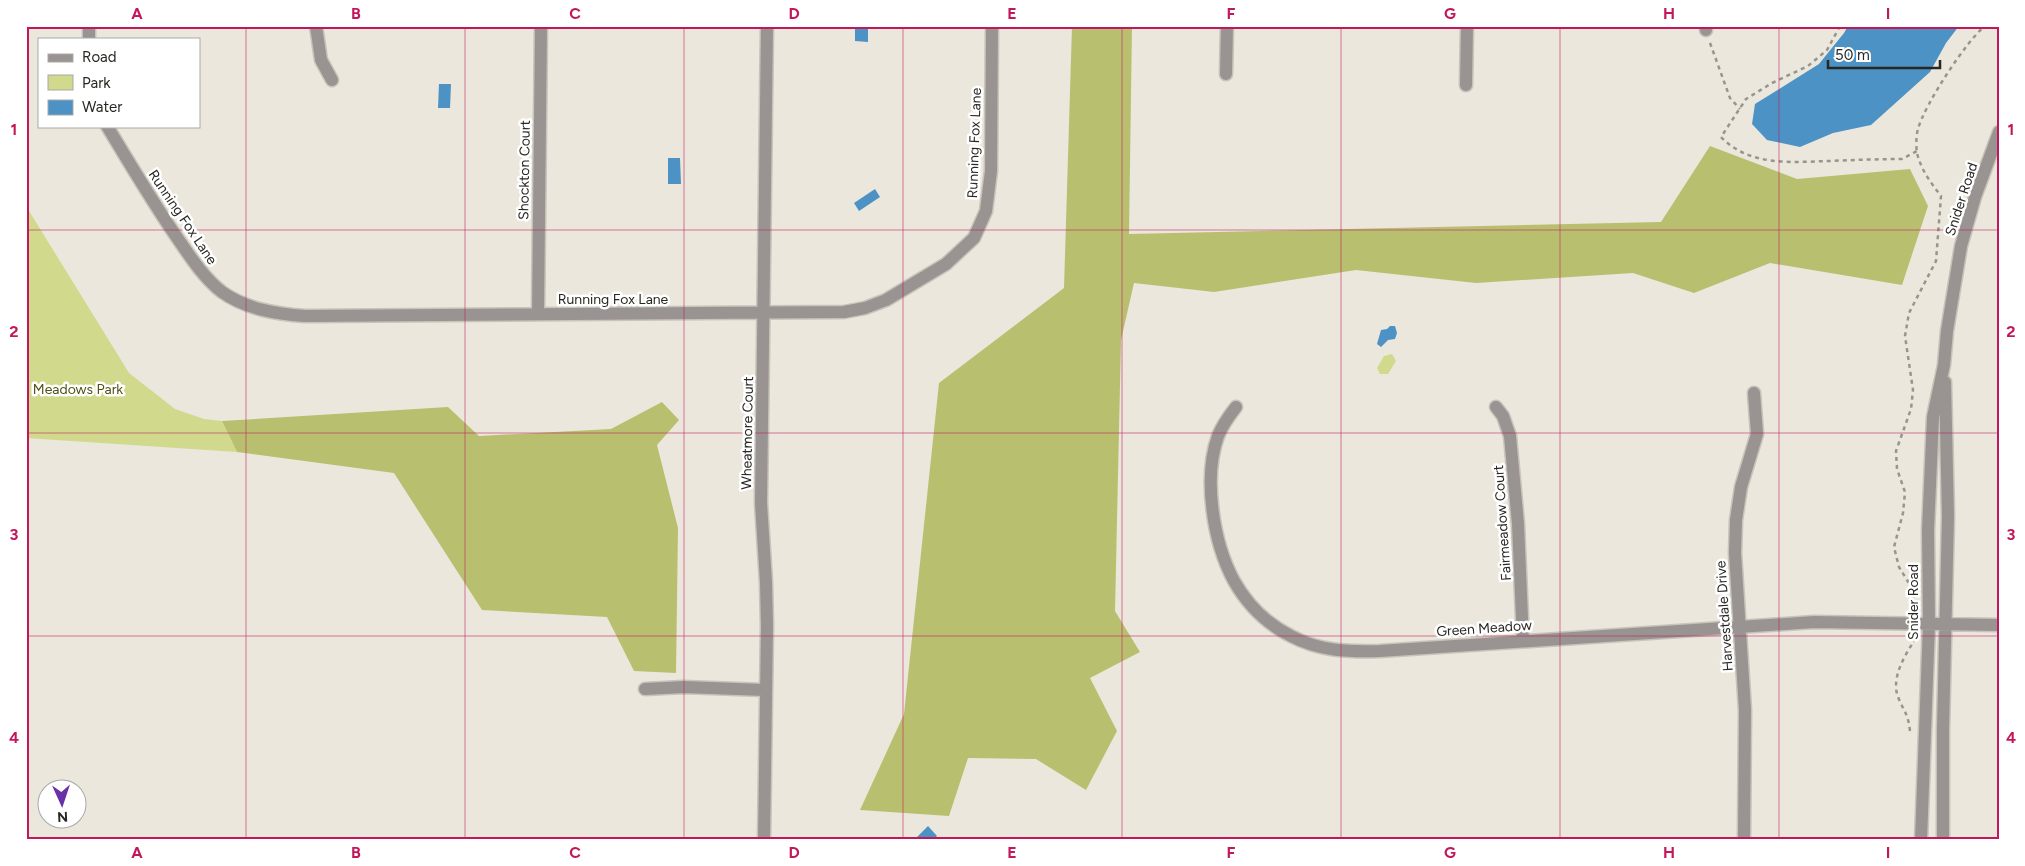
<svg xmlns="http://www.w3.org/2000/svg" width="2025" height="866" font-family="Figtree,sans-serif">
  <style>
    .green { fill: #d1d98d }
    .forest { fill: #b8c06f }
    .water { fill: #4c92c4 }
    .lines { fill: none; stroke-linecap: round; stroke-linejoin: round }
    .minor-casing { stroke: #c8c4bb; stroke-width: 15 }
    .path { stroke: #98958d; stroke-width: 2.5; stroke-dasharray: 4 4; stroke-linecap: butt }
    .minor { stroke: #999492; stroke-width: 12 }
    .grid { fill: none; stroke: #c2185b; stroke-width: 1; stroke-opacity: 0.55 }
    .labels { text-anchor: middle; stroke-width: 5; stroke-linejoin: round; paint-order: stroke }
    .street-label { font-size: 14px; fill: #292723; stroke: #fff }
    .park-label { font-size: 14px; fill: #4f5318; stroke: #fff }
    .neatline { fill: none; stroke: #c2185b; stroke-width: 2 }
    .grid-label { font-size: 16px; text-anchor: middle; font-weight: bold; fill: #c2185b }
  </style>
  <rect width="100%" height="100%" fill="#ebe7dc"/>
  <path class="green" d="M26,206l103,167 46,36 29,10 18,2 15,31 -211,-14z
    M1392,354l4,7 -8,13h-8l-3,-6 7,-12z"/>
  <path class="forest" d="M1072,26h60l-3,208 532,-12 49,-76 87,33 113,-10 18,37 -26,79 -132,-22 -76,30 -61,-20 -157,10 -120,-13 -142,22 -80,-9 -13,57 -6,271 25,41 -50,26 27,53 -31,59 -50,-31 -68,-1 -19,58 -89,-6 44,-96 35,-331 125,-95z
    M662,402l17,18 -22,25 21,83 -2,145 -42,-2 -27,-54 -125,-7 -88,-137 -157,-21 -15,-31 226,-14 31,29 132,-7z"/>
  <path class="water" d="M855,26h13v16l-13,-1z
    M1848,26h111l-13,17 -16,29 -59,53 -38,8 -33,14 -33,-7 -15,-16 3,-20 64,-40 25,-31z
    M439,84h12l-1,24h-12z
    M668,158h12l1,26h-13z
    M875,189l5,8 -21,14 -5,-8z
    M1390,326h5l2,7 -2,6 -7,1 -7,7 -4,-3 4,-14 6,-1z
    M928,826l9,10 -4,4h-19z"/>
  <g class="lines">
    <g class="minor-casing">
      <path id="minor" d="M316,26l5,34 11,20
        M1706,30v-4
        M89,39v-13
        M1226,74l1,-48
        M1466,85l1,-59
        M107,126c23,38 46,77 71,113 13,19 26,39 44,53 24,17 54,22 83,24l539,-4 21,-4 21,-8 60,-36 28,-26 12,-27 5,-40 1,-145
        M538,314l3,-288
        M1236,407c-7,9 -14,19 -18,29 -15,42 -5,106 16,145 13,23 33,43 57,55 28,15 57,16 89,15l434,-29 185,3
        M1496,407l7,9 7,20 8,88 5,117
        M645,689l39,-2 82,3
        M764,840l3,-214 -1,-44 -5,-79 6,-477
        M1744,840l1,-130 -10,-157 1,-33 5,-33 16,-53 -3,-41
        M1921,840l8,-216 -1,-94 5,-113 11,-52 3,-34 14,-85 14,-49 24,-65
        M1943,840v-111l5,-213 -3,-134"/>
    </g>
    <path class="path" d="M1840,26l-13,24 -19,16 -36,17 -26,16 -25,38c29,30 71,25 108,24 25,-1 49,-2 73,-2l15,-8
      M1710,43l20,55 10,11
      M1914,598l-4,-13 -11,-18 -5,-20 9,-34 2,-21 -8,-23 -1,-18 15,-42 2,-19 -8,-54 4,-23 27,-52 5,-65c-10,-13 -20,-26 -24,-43 -1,-6 -1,-18 1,-24 6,-23 48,-88 67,-103
      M1910,731c-2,-18 -6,-19 -12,-34 -7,-19 6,-40 16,-56"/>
    <use href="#minor" class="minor"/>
  </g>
  <path class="grid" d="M246,26v814M465,26v814M684,26v814M903,26v814M1122,26v814M1341,26v814M1560,26v814M1779,26v814M26,230h1973M26,433h1973M26,636h1973"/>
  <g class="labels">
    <g class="street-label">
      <text transform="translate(974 143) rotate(-88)" y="5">Running Fox Lane</text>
      <text transform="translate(524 170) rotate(-89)" y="5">Shockton Court</text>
      <text transform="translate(1961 199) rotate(-72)" y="5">Snider Road</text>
      <text transform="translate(183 217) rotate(56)" y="5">Running Fox Lane</text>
      <text x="613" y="304">Running Fox Lane</text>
      <text transform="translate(747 433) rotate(-89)" y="5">Wheatmore Court</text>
      <text transform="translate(1502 523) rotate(-94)" y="5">Fairmeadow Court</text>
      <text transform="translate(1913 602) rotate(-90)" y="5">Snider Road</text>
      <text transform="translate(1724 616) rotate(-94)" y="5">Harvestdale Drive</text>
      <text transform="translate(1484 628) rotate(-4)" y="5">Green Meadow</text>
    </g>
    <g class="park-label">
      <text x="78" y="394">Meadows Park</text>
    </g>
  </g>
  <rect width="2025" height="866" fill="none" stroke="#ffffff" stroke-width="55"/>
  <rect x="38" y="38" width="162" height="90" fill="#ffffff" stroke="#a9a9a7"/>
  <rect x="48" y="54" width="25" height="8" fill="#999492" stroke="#a9a9a7"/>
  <text x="82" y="62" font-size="15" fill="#292723">Road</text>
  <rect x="48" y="75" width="25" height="15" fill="#d1d98d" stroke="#a9a9a7"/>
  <text x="82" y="88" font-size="15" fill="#292723">Park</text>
  <rect x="48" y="100" width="25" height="15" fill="#4c92c4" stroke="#a9a9a7"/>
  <text x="82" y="112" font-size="15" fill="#292723">Water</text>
  <g transform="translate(62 804) rotate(177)"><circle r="24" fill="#ffffff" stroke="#a9a9a7"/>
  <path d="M0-4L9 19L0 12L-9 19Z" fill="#6931a7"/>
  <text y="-8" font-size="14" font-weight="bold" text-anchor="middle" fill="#292723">N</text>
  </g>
  <path d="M1828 60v8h112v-8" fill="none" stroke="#292723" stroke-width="2.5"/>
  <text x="1835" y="60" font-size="15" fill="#292723" stroke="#ffffff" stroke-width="4" paint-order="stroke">50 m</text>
  <rect x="28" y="28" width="1970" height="810" class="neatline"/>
  <g class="grid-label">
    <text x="137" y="19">A</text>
    <text x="356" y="19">B</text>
    <text x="575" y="19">C</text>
    <text x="794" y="19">D</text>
    <text x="1012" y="19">E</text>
    <text x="1231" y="19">F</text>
    <text x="1450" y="19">G</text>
    <text x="1669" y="19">H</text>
    <text x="1888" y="19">I</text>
    <text x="14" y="135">1</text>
    <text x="2011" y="135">1</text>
    <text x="14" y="337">2</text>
    <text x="2011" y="337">2</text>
    <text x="14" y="540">3</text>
    <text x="2011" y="540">3</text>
    <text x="14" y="743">4</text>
    <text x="2011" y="743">4</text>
    <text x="137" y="858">A</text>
    <text x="356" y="858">B</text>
    <text x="575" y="858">C</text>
    <text x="794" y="858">D</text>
    <text x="1012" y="858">E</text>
    <text x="1231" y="858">F</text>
    <text x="1450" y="858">G</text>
    <text x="1669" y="858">H</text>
    <text x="1888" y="858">I</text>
  </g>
</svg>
